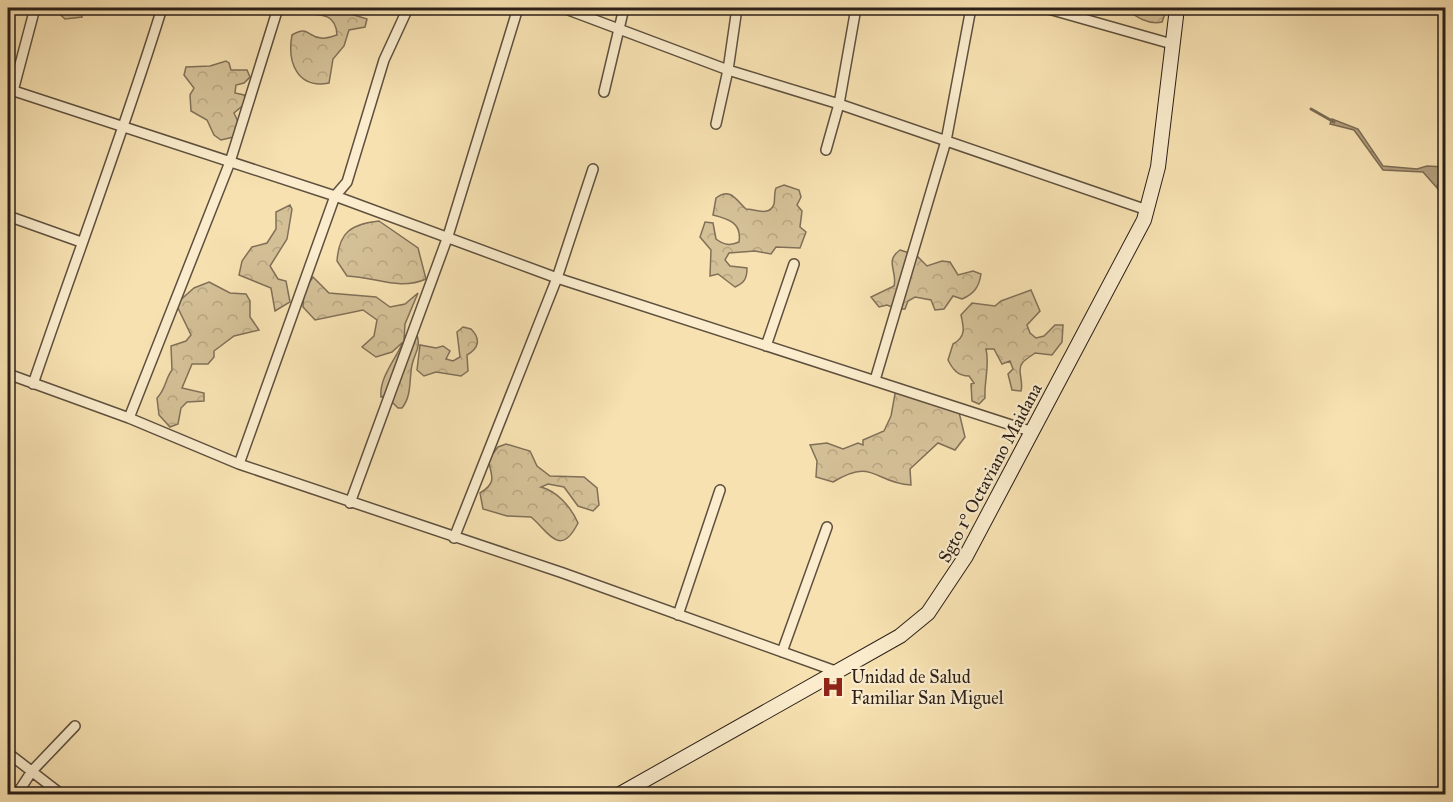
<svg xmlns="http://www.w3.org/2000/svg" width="1453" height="802" font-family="'IM FELL Great Primer',serif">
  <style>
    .forest { fill: url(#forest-crowns); stroke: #807058; stroke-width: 1.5 }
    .water { fill: url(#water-ripples); stroke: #7c6c55; stroke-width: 1.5 }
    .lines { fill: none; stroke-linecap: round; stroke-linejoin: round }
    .stream { stroke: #7c6c55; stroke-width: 3 }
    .minor-casing { stroke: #5e503e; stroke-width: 12 }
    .secondary-casing { stroke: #2b1f18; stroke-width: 16 }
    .minor { stroke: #faeccc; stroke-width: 9 }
    .secondary { stroke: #faeccc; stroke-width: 14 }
    .labels { text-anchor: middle; stroke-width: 4.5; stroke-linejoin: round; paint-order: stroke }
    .street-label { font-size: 18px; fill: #2b1f18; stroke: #faeccc }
    .poi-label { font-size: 18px; fill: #2b1f18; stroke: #faeccc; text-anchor: start }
  </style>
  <defs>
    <pattern id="forest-crowns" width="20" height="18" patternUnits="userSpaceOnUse" patternTransform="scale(1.5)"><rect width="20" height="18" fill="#d4c097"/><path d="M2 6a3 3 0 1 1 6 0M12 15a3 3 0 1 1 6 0" fill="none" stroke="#b6a581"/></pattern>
    <pattern id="water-ripples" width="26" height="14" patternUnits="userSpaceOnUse" patternTransform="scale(1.5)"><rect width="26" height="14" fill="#b29f7d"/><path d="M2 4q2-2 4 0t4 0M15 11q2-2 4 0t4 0" fill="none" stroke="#918165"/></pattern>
  </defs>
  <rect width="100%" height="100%" fill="#f7e1b1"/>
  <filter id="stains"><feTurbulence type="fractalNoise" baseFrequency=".00333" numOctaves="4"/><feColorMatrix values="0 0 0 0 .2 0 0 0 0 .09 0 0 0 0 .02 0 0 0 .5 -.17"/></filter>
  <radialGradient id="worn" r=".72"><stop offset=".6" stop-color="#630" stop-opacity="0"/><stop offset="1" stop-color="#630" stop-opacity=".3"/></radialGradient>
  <path class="forest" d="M53,8h28l1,9 -17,2z
    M295,8h49l7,6 16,5 -2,8 -16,3 -5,16 -11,13 -4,24c-32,6 -42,-21 -37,-48 17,-10 15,2 29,3 5,1 12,-2 16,-3 -1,-24 -20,-20 -38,-22z
    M1125,8h42l-5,14c-14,3 -26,-5 -37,-14z
    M226,61l3,2 2,7h16l3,7 -6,6 -8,2 -1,8 9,2 3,7 -13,11 7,15 -3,8 -17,4 -7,-5 -7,-15 -16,-9 -1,-16 4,-7 -10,-13 2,-8 24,-1z
    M784,185l15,5 2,7 -4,8 5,6 -2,16 6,5 -6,16 -24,-1 -5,7 -16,-3 -26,2 -4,7 5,6 17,2c0,11 -3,15 -12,19l-17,-13 -8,2 1,-26 -11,-13 5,-15 8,1 3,16c8,6 14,7 23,3 3,-19 -10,-23 -26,-27l3,-17c15,-11 20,2 30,11 8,0 24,8 28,-5 1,-5 0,-11 2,-16z
    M290,205l2,4 -5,30 -17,27 8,13 8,2 4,21 -15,9 -4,-23 -32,-13 3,-14 10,-14 15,-4 9,-14v-17z
    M379,221l39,27 8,31c-27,12 -50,-2 -79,-3l-10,-15c2,-29 14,-37 42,-40z
    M900,250l16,5 11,11 15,-5 8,1 8,13 15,-4 8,3c-2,13 -7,20 -19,25l-9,-3 -9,13 -9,1 -4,-10 -16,-3 -7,4 -3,8h-8l-10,-4 -8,2 -8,-10 23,-11c4,-14 -10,-25 6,-36z
    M313,277l16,16 47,4 14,10 15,-3 13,-11 -13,31 -1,16 5,-10 7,2c6,16 -1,19 -4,33 -3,14 0,31 -10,43h-4l-12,-12 -5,1c-2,-20 15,-38 22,-55l-11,10 -16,5 -14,-10 12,-11 3,-16 -14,-10 -48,10 -12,-13 1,-17z
    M209,282l21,11 16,1 4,7v16l9,13 -25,6 -20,15v6l-6,7h-16l-10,24 22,5v8l-17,1 -6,6 -3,16 -8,3 -11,-12 -2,-17c9,-9 8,-19 15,-28l-1,-24 15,-5 5,-6 -15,-31 18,-16z
    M1031,290l9,21 -13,14 3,8 6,5 8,-2 11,-11h8l-1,17 -10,13 -17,-2c-4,3 -9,6 -12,9 -7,8 1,19 -2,29l-9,-1 -4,-16 5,-5 -3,-8 -8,3 -8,-15h-8c4,16 -2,32 -1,49l-6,6 -7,-3 -1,-17 3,-1 -5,-7c-11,0 -16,-6 -21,-16l5,-16c13,-7 11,-16 8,-29l11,-12 23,3 6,-5z
    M463,327l8,2c10,10 8,19 -4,26l1,16 -7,5 -25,-4 -12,4 -7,-6 3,-25 16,3 7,-2 7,5 -4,8 7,2 7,-4 -3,-25z
    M897,383c21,6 39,18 60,21l8,33 -10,13 -17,-7 -28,26 1,16c-37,-2 -37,-28 -78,-3l-17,-5 1,-16 -7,-16 17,-2 16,6 15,-6 5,2v-5l21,-9 7,-15z
    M506,444l24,7 7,15 13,10 34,1 13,11 2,17 -6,6 -15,-5 -14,-19 -16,-3 -7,3c16,4 30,20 37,36 -18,36 -30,8 -47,-6l-24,-1 -24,-7 -3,-16c17,-10 12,-17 8,-33l10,-13z"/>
  <path class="water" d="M1332,119l26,10 25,37 34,3 10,-3 18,1v42l-7,-20 -15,-17 -40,-2 -29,-40 -24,-6z"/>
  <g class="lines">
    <path class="stream" d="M1311,109l23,13"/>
    <g class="minor-casing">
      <path id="minor" d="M563,8l165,62 111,34 308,106
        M1045,8l127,36
        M8,89l327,107 222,82 476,154
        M13,91l22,-83
        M604,92l20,-84
        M716,124l12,-54 9,-62
        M826,150l13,-46 17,-96
        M8,216l73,26
        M766,346l28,-82
        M8,374l121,44 110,46 324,109 275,99
        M875,380l71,-239 25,-133
        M33,384c43,-126 90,-250 129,-376
        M129,418l101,-256 48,-154
        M239,464l96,-268 12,-14 37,-122 24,-52
        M350,503l98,-267 70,-228
        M454,538l103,-260 36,-109
        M678,615l42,-125
        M782,652l45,-125
        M8,753l53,41
        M17,794l15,-23 43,-45"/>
    </g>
    <g class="secondary-casing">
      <path id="secondary" d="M620,794l280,-158 28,-23 38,-57 178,-336 14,-53 19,-159"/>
    </g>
    <use href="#minor" class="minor"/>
    <use href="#secondary" class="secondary"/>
  </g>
  <defs>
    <g id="hospital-bare" transform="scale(1.8)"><path d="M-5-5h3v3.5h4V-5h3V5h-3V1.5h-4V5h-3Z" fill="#8f2418" stroke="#faeccc" stroke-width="2.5" paint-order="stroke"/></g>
  </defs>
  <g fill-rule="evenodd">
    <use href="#hospital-bare" x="833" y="687"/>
  </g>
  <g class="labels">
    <g class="street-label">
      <text transform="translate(990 473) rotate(-62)" y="6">Sgto 1° Octaviano Maidana</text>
    </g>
    <g class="poi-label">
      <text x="851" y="683">Unidad de Salud<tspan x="851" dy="21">Familiar San Miguel</tspan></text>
    </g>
  </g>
  <rect width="1453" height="802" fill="none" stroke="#f7e1b1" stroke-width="30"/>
  <rect x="9" y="9" width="1435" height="784" fill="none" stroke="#2b1f18" stroke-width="3"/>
  <rect x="15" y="15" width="1423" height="772" fill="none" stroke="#2b1f18" stroke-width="1.5"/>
  <rect width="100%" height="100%" filter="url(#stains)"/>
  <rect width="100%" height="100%" fill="url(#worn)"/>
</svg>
